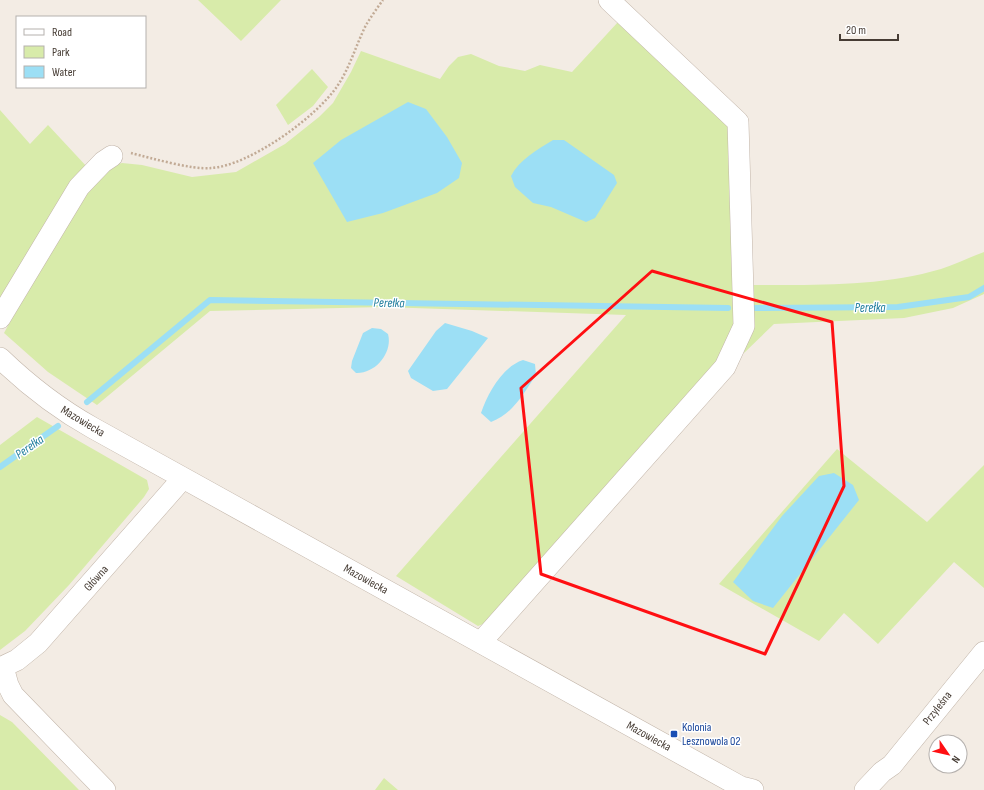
<svg xmlns="http://www.w3.org/2000/svg" width="984" height="790" font-family="'Sofia Sans Condensed',sans-serif">
  <style>
    .green { fill: #d8ebaa }
    .water { fill: #9cdff5 }
    .lines { fill: none; stroke-linecap: round; stroke-linejoin: round }
    .stream { stroke: #9cdff5; stroke-width: 6 }
    .minor-casing { stroke: #c2b5a9; stroke-width: 22 }
    .path { stroke: #c2ab96; stroke-width: 2.5; stroke-dasharray: 2 2; stroke-linecap: butt }
    .minor { stroke: #fff; stroke-width: 21 }
    .marked { fill: none; stroke: #ff0f12; stroke-width: 3; stroke-linejoin: round }
    .transit-dot { fill: #1a4fb4; stroke: #fff; stroke-width: 1.5 }
    .labels { text-anchor: middle; stroke-width: 3; stroke-linejoin: round; paint-order: stroke }
    .street-label { font-size: 12px; fill: #463c34; stroke: #fff }
    .transit-label { font-size: 12px; fill: #164399; stroke: #fff; text-anchor: start }
    .water-label { font-size: 13px; font-style: italic; fill: #237f9f; stroke: #fff }
  </style>
  <rect width="100%" height="100%" fill="#f3ece4"/>
  <path class="green" d="M198,0h83l-40,41z
    M618,22l109,102 6,22 5,170 -17,48 -233,258 -10,4 -82,-50 230,-261 -243,-8 -173,4 -113,94 -49,-33 -44,-39 78,-142 27,-24 13,-4 20,2 50,12 44,-5 49,-28 34,-27 14,-14 18,-31 10,-21 79,28 9,-13 9,-9 13,-3 28,12 26,5 15,-6 32,7z
    M312,69l16,18 -15,19 -25,19 -12,-20z
    M0,110l30,34 18,-19 40,43 -88,139z
    M984,252v42l-31,14 -49,10 -130,6 -30,29 6,-68c63,0 130,2 191,-16 15,-5 29,-12 43,-17z
    M37,417l110,63 2,9 -5,8 -75,88 -44,46 -25,19v-205z
    M837,449l90,73 57,-57v123l-30,-26 -76,82 -34,-31 -25,28 -100,-57z
    M0,715l12,7 67,68h-79z
    M384,778l14,12h-23z"/>
  <path class="water" d="M408,102l18,7 21,28 15,26 -3,15 -22,15 -54,20 -36,9 -34,-59 28,-23z
    M553,140h11l50,35 3,8 -22,35 -9,4 -35,-15 -18,-4 -18,-16 -4,-11c8,-16 26,-26 42,-36z
    M445,323l27,8 16,7 -41,51 -14,2 -22,-13 -3,-7 28,-40z
    M372,328l9,1 7,5c5,18 -12,40 -32,39l-5,-5 1,-7 11,-28z
    M523,360l12,4 1,11c-13,19 -23,39 -45,47l-10,-9c7,-20 21,-46 42,-53z
    M834,473l19,12 6,15 -86,108 -20,-7 -20,-19 49,-66 37,-40z"/>
  <g class="lines">
    <path class="stream" d="M753,308l145,-1 71,-10 15,-9
      M87,402l123,-102 518,8
      M0,467l58,-41"/>
    <g class="minor-casing">
      <path id="minor" d="M0,318l79,-131 24,-25 9,-6
        M0,358c28,27 59,51 93,70l648,359 12,3
        M481,642l244,-275 19,-41 -6,-204 -129,-122
        M3,667l5,18 5,10 92,95
        M0,668l17,-8 21,-17 145,-165
        M865,790l17,-18 10,-7 92,-113"/>
    </g>
    <path class="path" d="M131,153c20,5 61,17 80,15 38,-2 106,-51 127,-83 12,-18 18,-40 28,-60 5,-8 11,-17 17,-25"/>
    <use href="#minor" class="minor"/>
  </g>
  <path class="marked" d="M652,271l180,51 12,164 -79,168 -224,-80 -20,-186z"/>
  <rect class="transit-dot" x="670" y="730" width="8" height="8" rx="2"/>
  <g class="labels">
    <g class="street-label">
      <text transform="translate(83 421) rotate(31)" y="4">Mazowiecka</text>
      <text transform="translate(96 578) rotate(-48)" y="4">Główna</text>
      <text transform="translate(366 579) rotate(29)" y="4">Mazowiecka</text>
      <text transform="translate(937 708) rotate(-52)" y="4">Przyleśna</text>
      <text transform="translate(649 736) rotate(29)" y="4">Mazowiecka</text>
    </g>
    <g class="transit-label">
      <text x="682" y="731">Kolonia<tspan x="682" dy="14">Lesznowola 02</tspan></text>
    </g>
    <g class="water-label">
      <text transform="translate(389 302) rotate(1)" y="5">Perełka</text>
      <text x="870" y="312">Perełka</text>
      <text transform="translate(29 446) rotate(-35)" y="5">Perełka</text>
    </g>
  </g>
  <rect x="16" y="16" width="130" height="72" fill="#ffffff" stroke="#b5b1ae"/>
  <rect x="24" y="29" width="20" height="6" fill="#ffffff" stroke="#b5b1ae"/>
  <text x="52" y="36" font-size="12" fill="#463c34">Road</text>
  <rect x="24" y="46" width="20" height="12" fill="#d8ebaa" stroke="#b5b1ae"/>
  <text x="52" y="56" font-size="12" fill="#463c34">Park</text>
  <rect x="24" y="66" width="20" height="12" fill="#9cdff5" stroke="#b5b1ae"/>
  <text x="52" y="76" font-size="12" fill="#463c34">Water</text>
  <g transform="translate(948 754) rotate(124)"><circle r="19" fill="#ffffff" stroke="#b5b1ae"/>
  <path d="M0-3L7 15L0 10L-7 15Z" fill="#ff0f12"/>
  <text y="-6" font-size="11" font-weight="bold" text-anchor="middle" fill="#463c34">N</text>
  </g>
  <path d="M840 34v6h58v-6" fill="none" stroke="#463c34" stroke-width="2"/>
  <text x="846" y="34" font-size="12" fill="#463c34" stroke="#ffffff" stroke-width="3" paint-order="stroke">20 m</text>
</svg>
